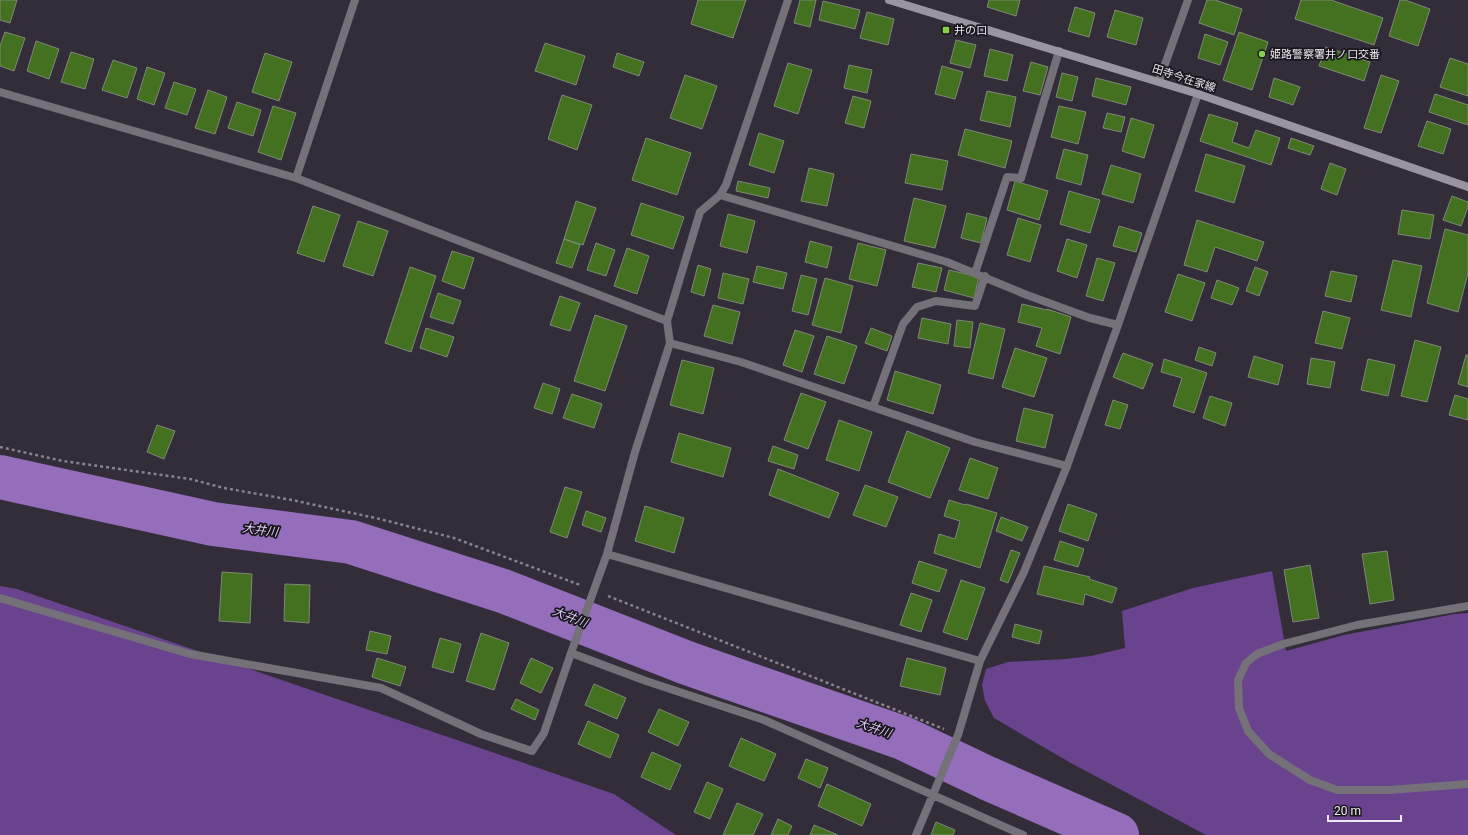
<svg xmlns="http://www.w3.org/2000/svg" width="1468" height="835" font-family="Roboto,'Noto Sans JP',sans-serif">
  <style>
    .forest { fill: #69438e }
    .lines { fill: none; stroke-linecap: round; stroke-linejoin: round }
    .river { stroke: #946dbb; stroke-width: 44 }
    .building { fill: #43711f; stroke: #7e8878 }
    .path { stroke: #87828d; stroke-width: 2.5; stroke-dasharray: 3 3; stroke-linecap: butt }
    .service { stroke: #747178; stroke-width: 8 }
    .minor { stroke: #747178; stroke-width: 8 }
    .secondary { stroke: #9a95a0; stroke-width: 8 }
    .poi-dot { fill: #84d04d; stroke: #19161d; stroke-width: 1.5 }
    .labels { text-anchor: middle; stroke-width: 3.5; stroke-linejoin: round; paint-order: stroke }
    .poi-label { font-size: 11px; fill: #ede9f2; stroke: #19161d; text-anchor: start }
    .street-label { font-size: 11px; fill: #ede9f2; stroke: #19161d }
    .water-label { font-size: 12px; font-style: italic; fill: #dbc7f2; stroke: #19161d }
  </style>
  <rect width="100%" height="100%" fill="#332d3a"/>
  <path class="forest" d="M1272,571l14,80 58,-16 111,-21 13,-1v222h-262l-137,-73 -75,-44 -9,-17 -3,-16 4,-16 22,-7 58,-3 25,-3 34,-8 -3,-37 71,-23z
    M0,586l17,3 597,205 62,41h-676z"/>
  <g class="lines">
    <path class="river" d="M0,477l213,47 138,18 152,49 184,72 216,75 84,40 130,57"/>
  </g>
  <path class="building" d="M0,0h17l-7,23 -10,-3z
    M698,0h48l-13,38 -42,-14z
    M800,0h16l-6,27 -16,-4z
    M989,0h31l-4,16 -29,-9z
    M1207,0h8l27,9 -8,26 -35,-12z
    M1301,0h30l52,18 -9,27 -79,-26z
    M1400,0h5l25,9 -12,37 -29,-10z
    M823,1l37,9 -5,19 -36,-9z
    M1075,7l20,6 -6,24 -21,-6z
    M1115,10l28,8 -7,27 -29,-8z
    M867,12l27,7 -6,26 -28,-7z
    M5,32l20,6 -11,33 -14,-5v-20z
    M1239,32l29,10 -16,48 -29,-10z
    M1205,34l23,8 -8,23 -22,-7z
    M956,40l20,5 -6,23 -20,-5z
    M36,41l23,8 -10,30 -22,-8z
    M545,43l40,13 -9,29 -41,-14z
    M1326,47l44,15 -6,19 -45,-15z
    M990,49l23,6 -6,26 -23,-5z
    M71,52l23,7 -9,30 -24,-7z
    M265,53l27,9 -13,39 -27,-9z
    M617,53l27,9 -5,14 -26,-9z
    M1450,58l18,6v32l-28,-9z
    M113,60l24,8 -10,30 -25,-8z
    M1031,62l17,5 -8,28 -17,-4z
    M788,63l24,7 -14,44 -24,-8z
    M849,65l23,5 -5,23 -23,-5z
    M942,66l21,6 -8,27 -20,-5z
    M147,67l18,6 -11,32 -17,-6z
    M1062,73l16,4 -6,24 -16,-4z
    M685,75l32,11 -15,43 -32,-11z
    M1381,75l18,6 -18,52 -17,-5z
    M1096,78l35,9 -5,18 -34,-9z
    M1274,78l26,9 -7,18 -24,-8z
    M174,82l22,7 -9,26 -22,-7z
    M208,90l19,7 -12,37 -20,-6z
    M987,91l29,6 -6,30 -30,-7z
    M1435,94l33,11v20l-39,-13z
    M562,95l30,10 -15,45 -29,-11z
    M853,96l18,5 -7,27 -19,-5z
    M237,102l24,8 -8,26 -25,-8z
    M273,106l23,7 -15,47 -23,-8z
    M1059,106l27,6 -8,32 -27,-7z
    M1107,113l18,4 -4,15 -18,-4z
    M1209,114l29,9 -6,19 17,6 7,-18 24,8 -9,27 -71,-24z
    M1131,118l23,7 -10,33 -22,-7z
    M1427,121l24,8 -8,25 -25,-8z
    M965,129l47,12 -7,27 -47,-13z
    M759,133l25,8 -10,32 -25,-8z
    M646,138l45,15 -14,42 -45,-15z
    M1291,138l23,8 -4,9 -22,-7z
    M1064,149l24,6 -7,30 -25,-7z
    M911,154l37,7 -6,29 -37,-7z
    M1206,154l39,12 -11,37 -39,-12z
    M1330,163l16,6 -9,26 -16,-6z
    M1111,165l30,9 -8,29 -31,-9z
    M809,168l25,6 -7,32 -26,-5z
    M738,181l32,7 -2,10 -32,-7z
    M1015,181l33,10 -9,29 -32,-10z
    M1069,191l31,9 -10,33 -30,-9z
    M1452,196l16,6v5l-7,19 -18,-6z
    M914,198l32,8 -11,42 -31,-7z
    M576,201l20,7 -13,37 -19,-6z
    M641,203l43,14 -11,32 -42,-14z
    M313,206l27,9 -16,47 -27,-9z
    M1402,210l32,5 -4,24 -32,-5z
    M967,213l20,5 -6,25 -20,-5z
    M728,214l27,7 -8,32 -27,-7z
    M1018,218l23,7 -11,37 -23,-7z
    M1197,220l67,22 -7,19 -42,-14 -8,25 -23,-7z
    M358,221l30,10 -15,45 -30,-10z
    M1119,226l23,7 -6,19 -23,-6z
    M1445,229l23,6v38l-10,39 -31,-9z
    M564,239l16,6 -8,23 -16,-5z
    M1067,239l20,6 -10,33 -20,-7z
    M810,241l22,6 -5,21 -22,-6z
    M596,243l19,7 -9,26 -19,-6z
    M858,243l28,7 -9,36 -28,-7z
    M627,248l22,8 -12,38 -23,-8z
    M452,251l22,7 -10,31 -22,-8z
    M1097,258l18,5 -12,38 -17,-5z
    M1393,260l29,6 -11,51 -30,-7z
    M918,263l24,5 -6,24 -24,-5z
    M698,265l13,4 -7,27 -13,-4z
    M757,266l30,7 -4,16 -30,-7z
    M410,267l26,9 -25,76 -26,-9z
    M1255,267l13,5 -9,24 -13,-5z
    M949,270l30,7 -5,21 -30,-8z
    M1331,271l26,5 -6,26 -26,-6z
    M723,273l26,6 -6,25 -25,-6z
    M1178,274l27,9 -13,38 -27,-9z
    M801,275l16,4 -9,36 -16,-4z
    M825,278l28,8 -12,47 -29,-8z
    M1217,280l22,8 -7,17 -21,-7z
    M438,293l23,8 -8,23 -23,-7z
    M560,296l20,7 -10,28 -20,-6z
    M1022,304l25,6v-1l24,8 -11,37 -24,-8 6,-18 -24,-6z
    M713,305l27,7 -8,32 -28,-8z
    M1323,311l27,7 -8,31 -27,-6z
    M595,315l32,11 -22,65 -31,-10z
    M922,318l29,6 -3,20 -30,-6z
    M957,320l16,2 -3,26 -16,-2z
    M980,323l25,6 -12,50 -25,-6z
    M426,328l28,9 -7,20 -27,-9z
    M871,328l21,8 -5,15 -22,-8z
    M795,330l19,6 -12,36 -19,-7z
    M827,336l30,10 -13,38 -30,-10z
    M1415,340l26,7 -14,55 -26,-6z
    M1199,347l17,6 -4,13 -17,-6z
    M1015,348l32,10 -13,39 -32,-10z
    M1123,353l30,11 -10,25 -30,-12z
    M1466,355h2v32l-10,-3z
    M1254,356l29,9 -5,20 -30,-8z
    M1311,358l24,4 -5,26 -23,-4z
    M1164,359l43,14 -13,40 -21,-7 9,-28 -21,-6z
    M1368,359l27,6 -7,31 -27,-6z
    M682,360l32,8 -11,46 -33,-9z
    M895,371l46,14 -8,29 -46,-14z
    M543,383l17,6 -8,25 -18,-6z
    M801,393l25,9 -18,47 -24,-9z
    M572,394l30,10 -8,24 -31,-10z
    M1455,395l13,4v21l-19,-5z
    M1210,396l22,7 -7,23 -22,-8z
    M1113,400l15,5 -8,24 -15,-4z
    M1024,408l29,7 -8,33 -29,-7z
    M839,420l33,12 -13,39 -33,-11z
    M157,425l18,6 -11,28 -17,-7z
    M907,431l43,17 -20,50 -42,-16z
    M679,433l52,15 -8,29 -52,-15z
    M773,446l25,9 -4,14 -26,-8z
    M970,458l28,10 -10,31 -29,-9z
    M778,469l61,24 -10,25 -60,-23z
    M865,485l33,12 -12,30 -33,-12z
    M565,487l17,5 -15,46 -17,-6z
    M949,500l16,5 1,-1 31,9 -17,55 -46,-15 5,-19 16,5 5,-18 -16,-5z
    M1068,504l29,10 -9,27 -29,-10z
    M645,506l39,12 -10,35 -39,-12z
    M586,511l20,7 -5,14 -19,-7z
    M1001,517l27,10 -6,14 -26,-10z
    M1060,541l24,8 -6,18 -24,-7z
    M1011,550l9,3 -12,30 -8,-3z
    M1387,551l7,49 -24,4 -8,-50z
    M919,561l28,9 -8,22 -27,-9z
    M1310,565l9,53 -26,4 -9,-52z
    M1044,566l46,11 -1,2 28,9 -5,15 -27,-9 -2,11 -46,-11z
    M222,572l30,2 -2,49 -31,-2z
    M961,580l24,8 -18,52 -24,-8z
    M285,584l25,1 -1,38 -25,-2z
    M911,593l21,7 -11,32 -21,-7z
    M1015,624l27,7 -3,13 -27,-7z
    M370,631l21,5 -4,18 -21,-4z
    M481,633l28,10 -15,47 -28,-9z
    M440,638l21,6 -8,29 -21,-6z
    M377,658l29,9 -6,19 -28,-9z
    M531,658l22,10 -12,25 -21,-10z
    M907,658l39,10 -6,27 -40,-9z
    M594,684l32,14 -9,21 -32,-14z
    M516,699l23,11 -4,10 -24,-11z
    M659,709l30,13 -11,24 -30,-14z
    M588,721l31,14 -9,23 -32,-14z
    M741,738l35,16 -12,27 -35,-15z
    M652,752l29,13 -11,25 -29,-13z
    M806,759l22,9 -8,20 -22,-10z
    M707,782l16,7 -13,30 -16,-7z
    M827,784l44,20 -9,22 -44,-20z
    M737,803l26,11 -10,21h-30z
    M778,819l14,7 -4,9h-17z
    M936,822l19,8 -2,5h-22z
    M814,825l24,10h-28z"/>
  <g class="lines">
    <path class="path" d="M0,447l63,14 127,18 34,9 68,12 88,19 74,19 126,47
      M608,596l336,133"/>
    <path class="service" d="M720,195l227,67 80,33 63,23 28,7
      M975,273l32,-96 14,1 38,-127
      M670,343l71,19 234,80 92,24
      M873,407l30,-83 14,-17 19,-6 39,5 10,-30"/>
    <path class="minor" d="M1159,81l29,-81
      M0,92l296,86 371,143
      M296,178l59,-178
      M607,554l373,107
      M0,598l190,56 191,34 100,46 51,17 12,-18 27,-80 36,-99 28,-102 35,-109 -3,-22 33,-109 20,-17 6,-10 62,-185
      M1468,606l-111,19 -74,19 -26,10 -11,9 -8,17 1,28 9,23 21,23 41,26 27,10h52l79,-6
      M571,653l75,28 118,39 259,115
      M916,835l42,-100 22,-74 44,-89 43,-106 51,-141 80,-231"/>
    <path class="secondary" d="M889,0l309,94 270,93"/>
  </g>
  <g class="poi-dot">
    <rect x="942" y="26" width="8" height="8" rx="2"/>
    <circle cx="1262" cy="54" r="4"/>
  </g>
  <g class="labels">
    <g class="poi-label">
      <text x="954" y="34">井の口</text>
      <text x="1270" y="58">姫路警察署井ノ口交番</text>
    </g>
    <g class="street-label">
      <text transform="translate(1184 78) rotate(18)" y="4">田寺今在家線</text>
    </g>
    <g class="water-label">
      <text transform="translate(260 530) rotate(7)" y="4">大井川</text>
      <text transform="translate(570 617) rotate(21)" y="4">大井川</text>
      <text transform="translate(874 728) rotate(19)" y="4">大井川</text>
    </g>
  </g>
  <path d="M1328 815v6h73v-6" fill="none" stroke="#ede9f2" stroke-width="2"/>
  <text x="1334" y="815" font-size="12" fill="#ede9f2" stroke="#19161d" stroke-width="3" paint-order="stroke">20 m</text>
</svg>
